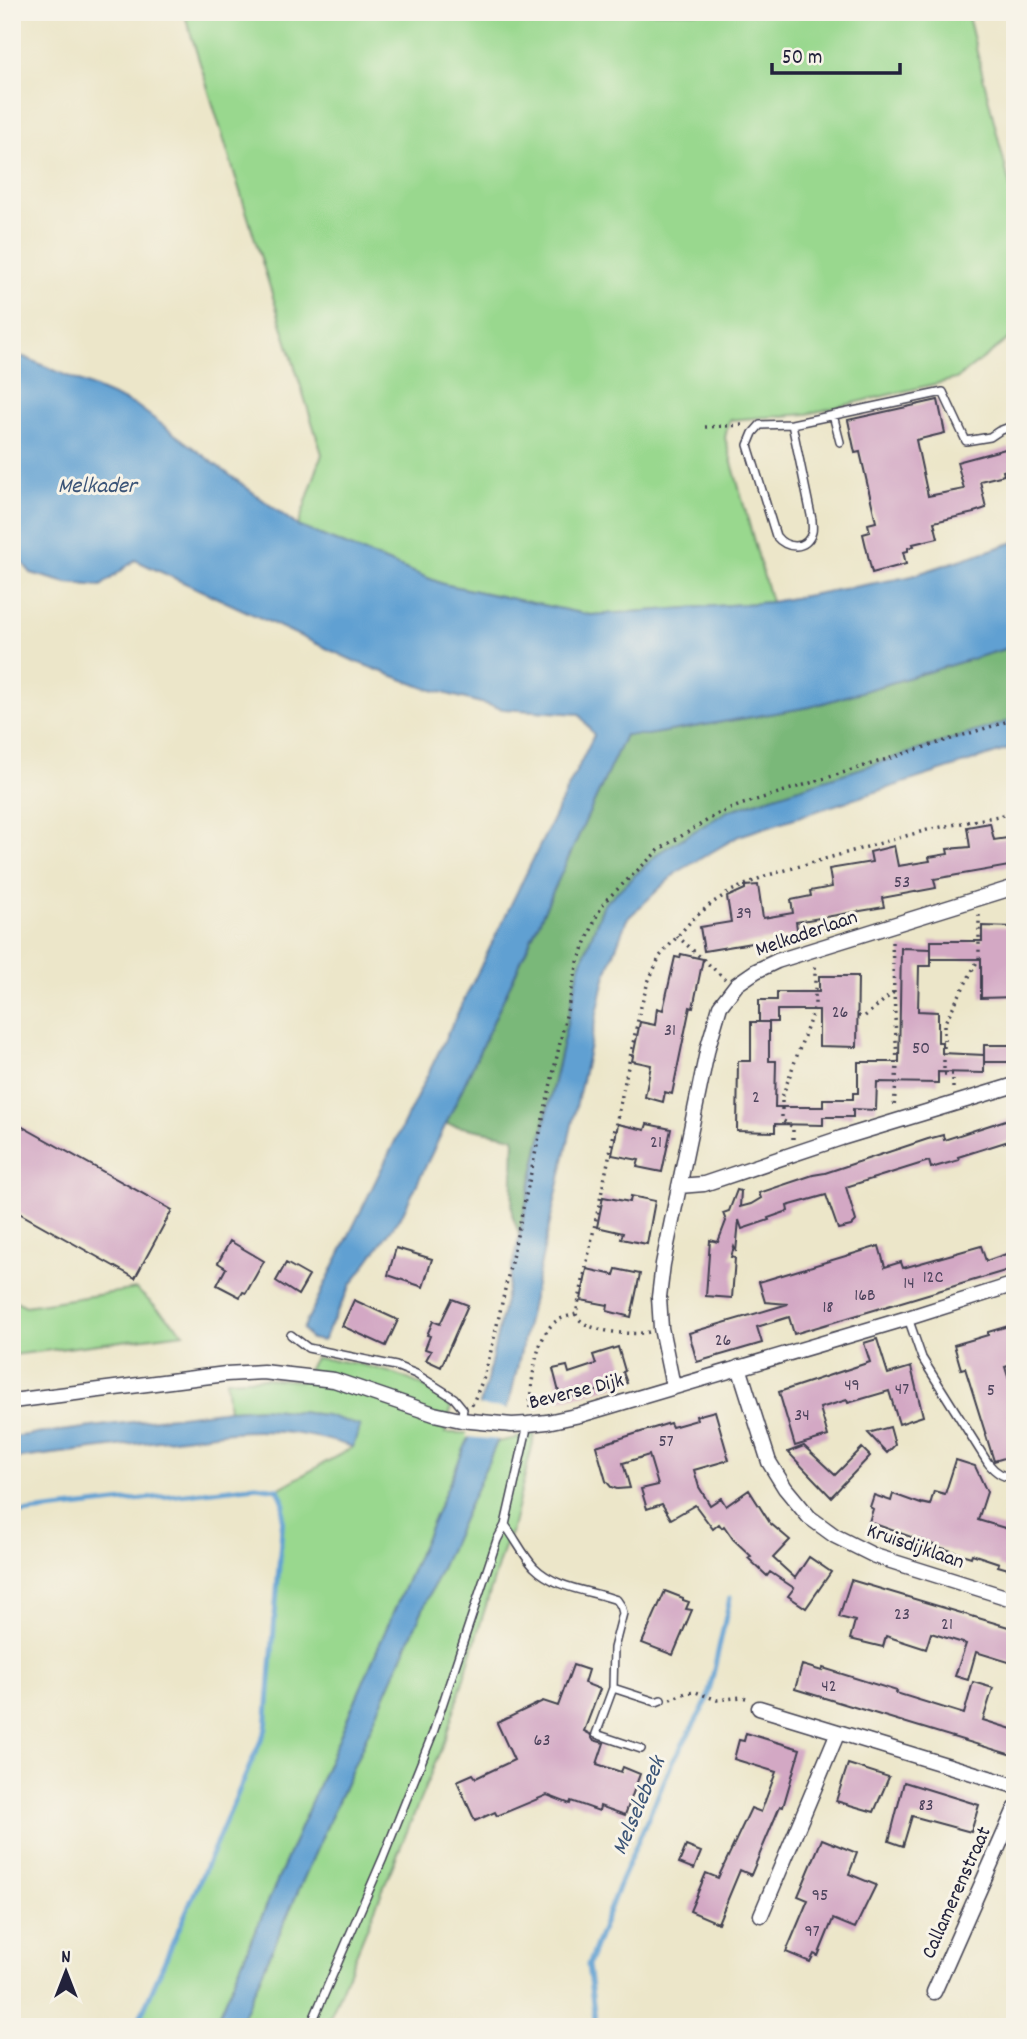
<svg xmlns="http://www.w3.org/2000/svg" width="1027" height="2039" font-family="Dekko,sans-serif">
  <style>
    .green { fill: #99d88e; stroke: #5e7d64; stroke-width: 2 }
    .forest { fill: #7ab879; stroke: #4e6d5a; stroke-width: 2 }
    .water { fill: #60a0d2; stroke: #416186; stroke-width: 2 }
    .pier { fill: #ece6c9 }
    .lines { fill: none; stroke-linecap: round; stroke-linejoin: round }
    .stream { stroke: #60a0d2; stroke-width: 5 }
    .building { fill: #d3a8c4 }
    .lane-casing { stroke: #403f50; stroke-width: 10 }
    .street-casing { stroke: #403f50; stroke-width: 17 }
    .path { stroke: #403f50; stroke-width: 3.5; stroke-dasharray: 2 5; stroke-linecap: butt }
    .lane { stroke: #fff; stroke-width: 7 }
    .street { stroke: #fff; stroke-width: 14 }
    .labels { text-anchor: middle; stroke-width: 6; stroke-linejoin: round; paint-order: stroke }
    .number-label { font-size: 18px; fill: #4e445d }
    .street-label { font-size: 21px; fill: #22223b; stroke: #f7f3e8 }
    .water-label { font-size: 23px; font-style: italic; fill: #3b5477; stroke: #f7f3e8 }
  </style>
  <rect width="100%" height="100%" fill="#f7f3e8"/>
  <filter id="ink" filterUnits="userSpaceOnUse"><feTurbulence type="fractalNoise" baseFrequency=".0143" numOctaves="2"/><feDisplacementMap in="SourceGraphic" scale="14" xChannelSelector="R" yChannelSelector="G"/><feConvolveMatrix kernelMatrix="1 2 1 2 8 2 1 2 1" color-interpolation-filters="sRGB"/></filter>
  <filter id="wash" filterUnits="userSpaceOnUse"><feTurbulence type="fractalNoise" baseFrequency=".00686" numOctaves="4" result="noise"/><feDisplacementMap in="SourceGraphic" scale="28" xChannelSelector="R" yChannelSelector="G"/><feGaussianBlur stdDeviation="1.57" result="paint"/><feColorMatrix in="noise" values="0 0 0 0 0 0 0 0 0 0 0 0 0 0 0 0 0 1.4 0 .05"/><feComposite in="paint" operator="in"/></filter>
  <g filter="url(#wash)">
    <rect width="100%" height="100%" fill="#ece6c9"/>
    <path class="green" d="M184,12h783l48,194v128l-59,45 -149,35 -78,6 -4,18 46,164 -181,13 -147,-31 -145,-58 24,-72z
      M136,1289l48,44 -172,22v-56l14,7z
      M315,1358c40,4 76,11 112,30 10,6 20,11 24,21l-6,24h26l-257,594h-78l130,-298 18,-226 -6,-14 75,-42 2,-9 -29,-23 -64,-7 -33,2 -3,-30 38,-2 37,3z
      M535,1434l-24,99 -7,13 -58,191 -120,290h-88l259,-585z"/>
    <path class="forest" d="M1015,646v73l-287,92 -124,93 -24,62 -61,268 -7,-20 2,-77 -68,-13 179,-389h22l163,-28z"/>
    <path class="water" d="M12,356l12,1 113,49 161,120 145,58 147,31 181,-13 137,-25 107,-35v104l-205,61 -163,28h-22l-179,389 -43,89 -52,72 -28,56 -12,-2 -8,-10 291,-594 -15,-21 -76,-5 -78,-21 -71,-27 -219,-101 -34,26 -35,-3 -35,-10 -19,-23z
      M1015,719v28l-276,89 -63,37 -49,46 -21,55 -94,417 -15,51 -259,585h-24l257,-594 15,-48 94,-419 24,-62 56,-52 68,-41z
      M262,1408l64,7 34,11 -7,21c-44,-14 -77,-18 -122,-15l-219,27v-22l217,-27z"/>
    <path class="pier" d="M476,1405l34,4 -9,31 -35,-3z"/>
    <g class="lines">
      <path class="stream" d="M12,1514l244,-28 22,3 6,14 -18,226 -130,298
        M596,2027l-8,-62 30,-78 54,-124 35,-62 23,-103"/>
    </g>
    <g id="blocks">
      <path class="building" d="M938,400l7,33 -29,7 12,56 36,-7 -7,-27 52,-14 5,20 -11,3 1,4 -24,6 6,27 -12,4v1l-40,9 4,16 -25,6 1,2 -6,2v3l-5,1 3,12 -34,9 -9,-39 7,-2 -2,-8 8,-2 -16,-70 -5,1 -7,-33z
        M990,823l4,17 21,-3v28l-81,14 2,9 -54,10 2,9 -88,15 2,13 -94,16 -4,-24 31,-5 -4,-25 18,-8v-3l13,-1 5,33 30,-5 -2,-13 20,-4 -1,-5 22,-4 -3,-18 43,-7 -2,-10 24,-6 4,20 32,-5 -1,-4 19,-3 -1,-5 23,-2 -3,-20z
        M982,926l33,1v70l-34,1v-39h-50v-18h51z
        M901,948l30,1v17h-12l-1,45 20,1v30h4v11l42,2v18l-46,-1v11l-61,-1 -1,28 -23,-1v8h-30v8l-48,-1v8l-38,-1 1,-70h13v-39h18v39h7l-1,46h48v-8h30v-6h5v-31h41z
        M681,954l22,5 -10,49 -3,-1 -18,87 -7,-2 -2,10 -18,-5 6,-32 -19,-4 8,-39 15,3 2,-17 6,2 12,-53 5,1z
        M819,976h39l-1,71 -38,-1v-36h-42v12h-18v-22h18v-8h42z
        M984,1045h31v17h-31z
        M1015,1117v22l-57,18 1,3 -28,8 -2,-7 -83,26 10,34 -5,5 -13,3 -12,-34 -39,11 1,5 -20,7 1,2 -27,9 -3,-9 -3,32 -2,-5 -3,10 4,1 -3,40 -26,-2 4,-56 8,2 8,-21 -3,-8 6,-2 8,-21 4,1 -1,16 11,-3 10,-6 -2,-5 54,-18 12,-2 103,-34 15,-4 1,5z
        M12,1121l160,89 -37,68 -123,-69z
        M618,1124l27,6 2,-6 24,5 -9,43 -25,-5 2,-7 -27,-5z
        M631,1196l24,5 -8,43 -26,-5 2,-6 -26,-6 6,-30 27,5z
        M230,1241l34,20 -18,32 -3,-1 -3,5 -23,-12 9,-17 -8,-5z
        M879,1246l6,21 16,-5 2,6 78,-22 5,15 29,-10v17l-221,66 -5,-17 -32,10 5,16 -65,19 -8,-29 99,-29 -23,-2 -6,-20z
        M396,1248l36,11 -9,28 -35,-12z
        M286,1263l23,13 -11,19 -22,-14z
        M587,1269l27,6 2,-6 24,5 -9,43 -24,-6 1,-6 -27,-5z
        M452,1299l16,6 -27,62 -15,-7 5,-9 -6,-2 5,-13 -3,-1 6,-14 7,3z
        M354,1300l44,20 -12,26 -44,-20z
        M1015,1324v40l-10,3 10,32v56l-21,6 -29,-93 -4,1 -7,-24 34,-10v-3z
        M877,1339l11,35 23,-7 12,49 -24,8 -10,-33 -41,12 -1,-3 -27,8 8,28 -33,10 -16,-54 91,-30 -6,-19z
        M618,1347l7,24 -2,1 4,11 -66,17 -8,-31 14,-3 2,7 27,-9 -3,-9z
        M715,1411l14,49 -35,10 5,17 11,18 11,-7 5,8 23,-16 21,33 20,17 -17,18 22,20 14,-21 22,15 -25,36 -18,-12 6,-8 -24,-16 -3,4 -19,-18 3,-2 -18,-17 -9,-13 -2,2 -3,-4 -6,5 -18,-24 -24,14 -9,-15 -15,5 -6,-20 17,-4 -9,-30 -26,8 7,25 -13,1 -6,-2 -5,-6 -10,-35 74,-23 2,4 25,-7 -1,-4z
        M890,1427l5,18 -8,8 -19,-20z
        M804,1446l31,29 27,-27 8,8 -39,41 -43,-45z
        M956,1460l19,6 12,26 -9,28 37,11v40l-17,-5 1,-3 -27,-9 -1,3 -29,-9 -73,-26 4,-13 -3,-2 4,-12 17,6 2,-7 28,10v-1l9,2 4,-14 11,3z
        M851,1580l164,49v35l-39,-12 -8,28 -13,-4 11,-32 -35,-11 -5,16 -40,-13 -3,11 -33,-8 5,-18 -16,-4z
        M665,1591l18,7v2l6,2 -3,7 6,1 -19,45 -31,-12z
        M573,1665l15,5 -4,13 16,6 -16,42 6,3 3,6 11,3 -7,21 24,8 2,-5 17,7 -15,41 -25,-9 -1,5 -28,-10 -1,3 -23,-9 -50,21 -2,-4 -20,9 -18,-40 16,-7 3,4 38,-18 -17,-37 46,-22 15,5z
        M802,1665l20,6 1,-3 74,23 -1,2 68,21 9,-32 20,6 -10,32 32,10v26l-220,-67z
        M746,1733l54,16 -17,58 -3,-1 -29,69 -11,-5 -22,53 -28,-12 16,-38 12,5 33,-70 10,4 15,-40 -42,-13 5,-19 5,1z
        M848,1764l41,13 -15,35 -38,-11z
        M904,1782l75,23 -8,27 -59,-16 -9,30 -14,-5z
        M822,1839l35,14 -8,21 27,11 -21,43 -22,-9 -15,37 -4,-2 -4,8 -24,-10 22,-52 -10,-4z
        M686,1846l15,6 -7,17 -15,-6z"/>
    </g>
  </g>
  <g filter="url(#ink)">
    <use href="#blocks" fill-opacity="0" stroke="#403f50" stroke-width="2"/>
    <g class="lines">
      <g class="lane-casing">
        <path id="lane" d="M833,415l7,27
          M792,424l20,96c0,4 1,8 0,12 -5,19 -26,17 -36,4l-28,-91 5,-12 7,-8 32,-1 151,-32 23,49 24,-4 9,-6 16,-6
          M908,1318l14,40 66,105c7,9 15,15 27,15
          M291,1335l17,13 88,18 20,8 38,24 9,11 -2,11
          M505,1525c10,13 18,30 29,42 22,22 55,23 83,33l4,6 2,7 -9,35 -1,40 -17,46 45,15
          M613,1688l43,14 5,-2
          M310,2027l73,-169 50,-125 64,-193 8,-15 23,-101"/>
      </g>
      <g class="street-casing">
        <path id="street" d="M679,1186l25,-2 137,-46 174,-53
          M739,1367l30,95 16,26 24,29 26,19 40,20 140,44
          M673,1386l-12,-58 -2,-31 4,-33 45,-217 12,-41 17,-22 19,-13 21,-10 238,-74
          M12,1401l214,-27 37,-2 71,8 100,34 27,6 51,5 16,-1 19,-2 33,-7 328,-97 107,-34
          M759,1708l256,78
          M761,1915l77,-183
          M934,1992l81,-183"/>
      </g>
      <path class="path" d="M705,427l39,-2
        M677,936l48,43
        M892,942l5,123 -3,44
        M859,1015v1h6l29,-24
        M953,1088v-14h-9v-50l35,-66v-44
        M793,1139v-12l-11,-7v-23l33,-91v-41
        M576,1314c5,18 57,22 73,18
        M472,1405l12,-28 9,-34 85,-381 19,-47 8,-14 55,-52 58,-35 22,-9 275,-86
        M530,1408c1,-23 5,-71 25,-86 5,-4 14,-6 21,-8l64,-304 8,-28 12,-26 32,-36 20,-17 19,-12 34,-15 130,-37 36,-10 78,-15 6,-20
        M670,1699l16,-6 10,-1 21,8 25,-3 8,2"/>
      <use href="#lane" class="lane"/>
      <use href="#street" class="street"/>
    </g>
  </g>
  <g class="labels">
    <g class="number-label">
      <text x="902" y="887">53</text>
      <text x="744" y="918">39</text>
      <text x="840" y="1017">26</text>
      <text x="670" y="1035">31</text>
      <text x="921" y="1053">50</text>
      <text x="756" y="1102">2</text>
      <text x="656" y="1147">21</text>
      <text x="933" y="1282">12C</text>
      <text x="909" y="1288">14</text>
      <text x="865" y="1300">16B</text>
      <text x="828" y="1312">18</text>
      <text x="723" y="1345">26</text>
      <text x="852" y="1390">49</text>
      <text x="902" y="1394">47</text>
      <text x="991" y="1395">5</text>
      <text x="802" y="1420">34</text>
      <text x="666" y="1446">57</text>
      <text x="902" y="1619">23</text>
      <text x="947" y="1629">21</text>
      <text x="829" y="1691">42</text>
      <text x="542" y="1745">63</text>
      <text x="926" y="1810">83</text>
      <text x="820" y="1900">95</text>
      <text x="812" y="1936">97</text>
    </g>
    <g class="street-label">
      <text transform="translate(806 932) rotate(-19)" y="7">Melkaderlaan</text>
      <text transform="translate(576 1390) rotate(-14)" y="7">Beverse Dijk</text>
      <text transform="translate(916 1545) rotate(19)" y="7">Kruisdijklaan</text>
      <text transform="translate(955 1892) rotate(-66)" y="7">Callamerenstraat</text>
    </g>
    <g class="water-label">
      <text x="97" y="492">Melkader</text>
      <text transform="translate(637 1805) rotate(-67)" y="8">Melselebeek</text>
    </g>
  </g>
  <rect width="1027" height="2039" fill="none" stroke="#f7f3e8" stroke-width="42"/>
  <g transform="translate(66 1972)" stroke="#f7f3e8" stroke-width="5" paint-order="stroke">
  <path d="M0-5L12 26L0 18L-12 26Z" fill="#22223b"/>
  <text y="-10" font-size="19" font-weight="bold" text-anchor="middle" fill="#22223b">N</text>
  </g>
  <path d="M772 63v10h128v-10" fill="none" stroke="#22223b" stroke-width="3.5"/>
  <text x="782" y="63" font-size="21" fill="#22223b" stroke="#f7f3e8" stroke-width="5" paint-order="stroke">50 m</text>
</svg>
